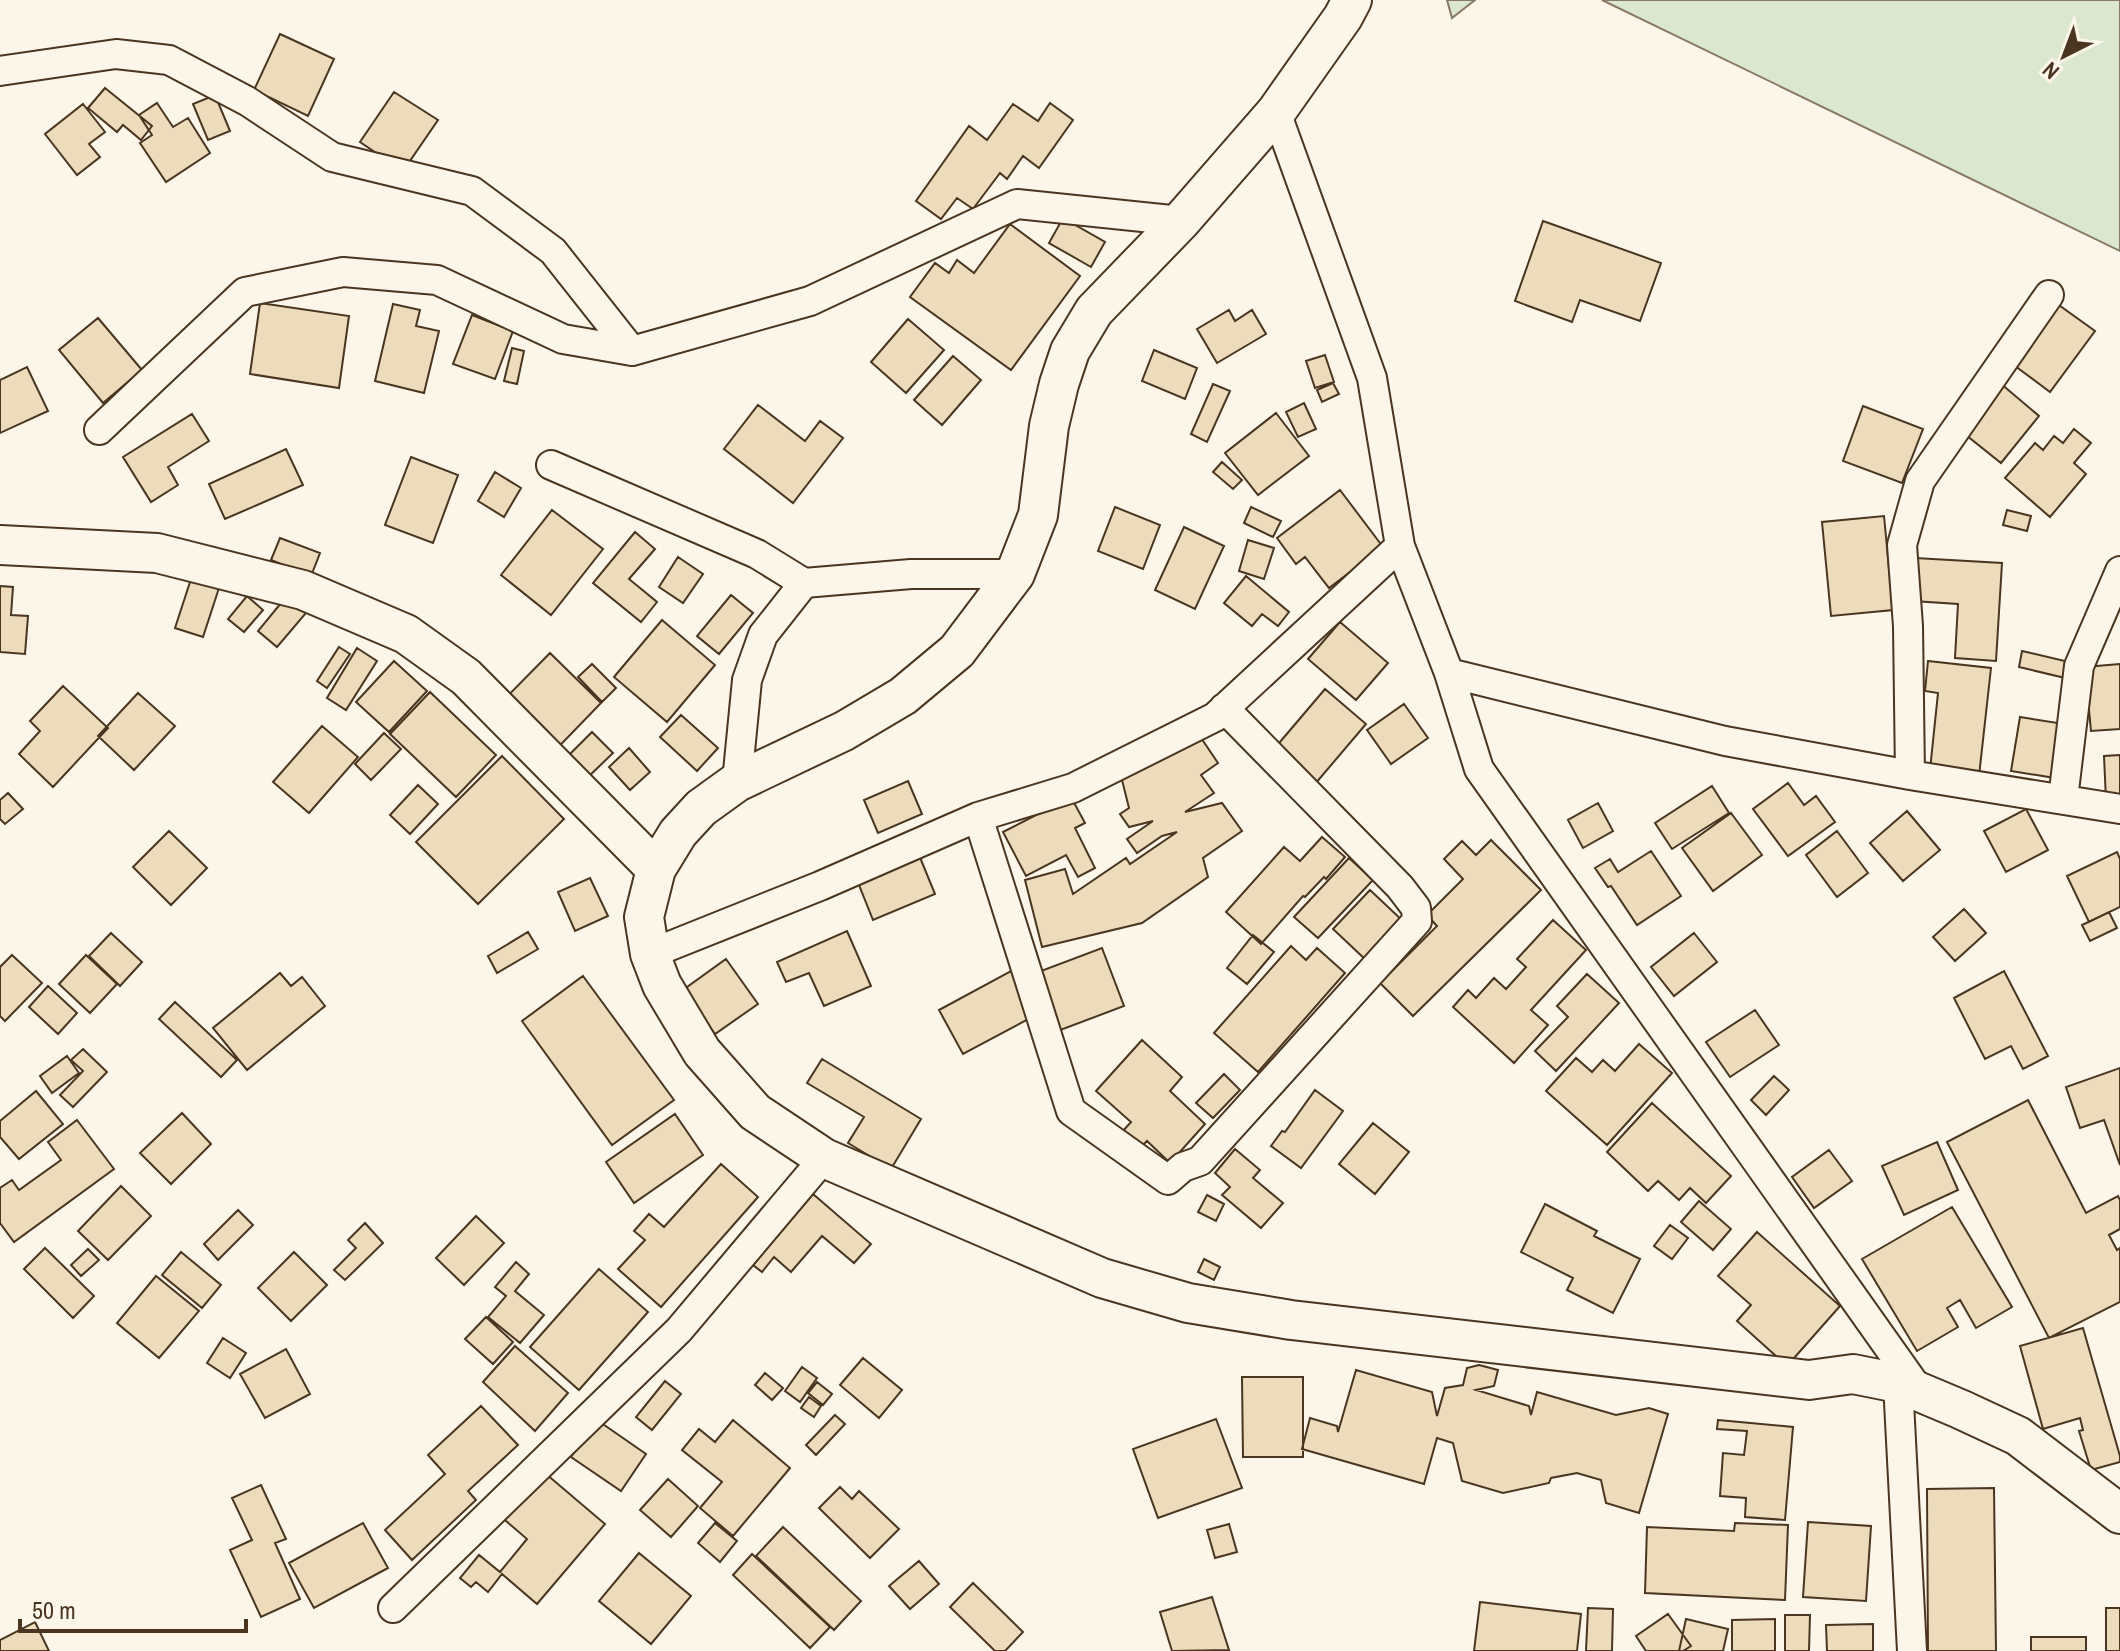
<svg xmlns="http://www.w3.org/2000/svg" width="2120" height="1651" font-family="'Archivo Narrow',sans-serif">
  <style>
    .green { fill: #dce7d0; stroke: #887966; stroke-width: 2 }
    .building { fill: #ecdcbc; stroke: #4a3520; stroke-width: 2 }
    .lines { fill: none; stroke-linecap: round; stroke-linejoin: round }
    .street-casing { stroke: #4a3520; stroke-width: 32 }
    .secondary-casing { stroke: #4a3520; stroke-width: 42 }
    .street { stroke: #fbf6e9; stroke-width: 28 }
    .secondary { stroke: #fbf6e9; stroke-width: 38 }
  </style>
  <rect width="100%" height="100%" fill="#fbf6e9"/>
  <path class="green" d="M1447,0h28l-23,18z
    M1602,0h518v251z"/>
  <path class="building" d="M280,34l54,25 -26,57 -54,-26z
    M105,88l47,38 -11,14 -18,-15 -6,7 -29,-24z
    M394,92l44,28 -35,51 -43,-29z
    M215,95l15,36 -22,9 -15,-36z
    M157,103l16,24 15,-9 22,35 -44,29 -26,-39 12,-8 -13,-20z
    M1050,103l23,17 -34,48 -16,-12 -16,23 -7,-6 -27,36 -16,-11 -16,21 -25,-18 53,-75 18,14 26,-36 25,17z
    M83,104l22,28 -16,12 11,13 -23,18 -32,-41z
    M1063,218l42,24 -14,25 -42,-24z
    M1543,221l118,42 -21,58 -60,-21 -8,22 -57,-21z
    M1010,224l70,52 -69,94 -101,-73 25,-34 14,10 8,-13 17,13z
    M260,303l89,13 -10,72 -89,-14z
    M2056,303l39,28 -45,61 -39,-29z
    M393,304l27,6 -4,16 23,5 -15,62 -49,-12z
    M1229,310l6,11 17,-11 14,24 -49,29 -20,-34z
    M472,315l41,16 -18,48 -42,-15z
    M98,318l44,52 -39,33 -44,-53z
    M908,319l36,31 -38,43 -35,-31z
    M512,348l12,3 -7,33 -13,-3z
    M1154,350l43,18 -12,31 -43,-18z
    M1325,355l9,27 -19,6 -9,-27z
    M953,356l28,24 -39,45 -28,-25z
    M27,367l21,44 -48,22v-53z
    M1333,383l6,11 -17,8 -5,-12z
    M2000,383l39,33 -38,47 -40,-32z
    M1213,384l17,7 -23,51 -16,-8z
    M1304,403l12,26 -18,8 -12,-25z
    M758,405l47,36 15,-20 23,17 -50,65 -69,-54z
    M1863,406l60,23 -21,54 -59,-22z
    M1276,413l33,43 -51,39 -33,-42z
    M192,414l17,27 -41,26 10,18 -27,17 -28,-45z
    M2074,429l17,14 -17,20 12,11 -36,43 -45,-39 30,-35 8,7 11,-14 9,7z
    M286,449l17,36 -78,34 -16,-35z
    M411,457l47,18 -25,68 -48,-18z
    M1222,462l20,18 -9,9 -20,-17z
    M495,472l26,16 -17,29 -26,-16z
    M1340,490l43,57 -54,41 -24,-31 -9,7 -19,-26z
    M1115,507l45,18 -17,44 -45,-18z
    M1251,507l30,14 -8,16 -29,-14z
    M552,510l51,39 -52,66 -50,-40z
    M2007,510l24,6 -4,15 -24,-6z
    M1884,516l9,94 -62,6 -9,-94z
    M1184,527l40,19 -29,63 -40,-19z
    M635,532l20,17 -26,30 28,23 -16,20 -48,-39z
    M280,538l40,15 -9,23 -40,-16z
    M1248,540l26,8 -10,31 -25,-8z
    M678,557l25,17 -20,29 -24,-16z
    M1915,558l87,5 -6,98 -41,-3 3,-54 -45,-3z
    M1246,576l43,36 -11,14 -16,-12 -10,12 -28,-23z
    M191,579l28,9 -16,49 -28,-9z
    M0,586l13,1 -2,28 17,1 -3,38 -25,-2z
    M731,595l22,18 -34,41 -22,-18z
    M247,596l16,14 -19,22 -16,-13z
    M286,597l20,16 -29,34 -19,-16z
    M662,620l53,45 -48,57 -53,-45z
    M1340,622l48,41 -32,37 -48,-41z
    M339,647l11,7 -23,34 -10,-7z
    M357,648l20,13 -31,49 -19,-12z
    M2022,651l47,11 -4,16 -46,-11z
    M550,653l51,50 -62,64 -52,-50z
    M394,661l33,30 -38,41 -33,-30z
    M1928,661l63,7 -12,108 -49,-6 8,-77 -13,-2z
    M592,664l24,24 -14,14 -24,-25z
    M2120,664v65l-29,2 -6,-64z
    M63,686l45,42 -55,59 -34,-33 21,-23 -10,-10z
    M1325,689l41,35 -51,60 -41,-35z
    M430,692l66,63 -40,42 -66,-63z
    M138,693l37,33 -41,44 -36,-34z
    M1404,704l24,34 -37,26 -24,-34z
    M681,715l37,33 -21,23 -37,-34z
    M2020,717l44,7 -9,54 -44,-7z
    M322,726l36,31 -49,56 -36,-31z
    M1195,729l23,34 -17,12 13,18 -29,19 37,-9 20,28 -39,27 5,19 -66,46 -100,24 -17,-67 40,-11 8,25 53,-36 4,6 47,-32 -15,4 -25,17 -10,-14 26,-18 -24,6 -9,-13 9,-6 -7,-28z
    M592,732l21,21 -28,27 -21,-20z
    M384,733l17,16 -30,31 -16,-16z
    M629,748l21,24 -20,18 -21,-23z
    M2120,755v44l-14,1 -2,-44z
    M502,756l62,63 -86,85 -62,-62z
    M908,781l14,33 -44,19 -14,-33z
    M1788,783l16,22 12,-9 19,26 -47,34 -35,-47z
    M418,785l20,19 -28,30 -20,-19z
    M1712,786l17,27 -57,36 -17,-26z
    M8,793l15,16 -18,15 -5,-5v-19z
    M1071,797l14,26 -10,5 20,40 -17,9 -12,-22 -40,21 -23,-44z
    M1598,803l15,28 -30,17 -15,-28z
    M2026,809l22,41 -42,22 -22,-41z
    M1907,811l33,39 -37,31 -33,-38z
    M1731,813l31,42 -49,36 -31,-43z
    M169,831l38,37 -36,37 -38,-38z
    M1837,831l31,42 -31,24 -31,-42z
    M1322,837l23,20 -19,22 -2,-2 -19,20 -2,-1 -42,48 -35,-32 58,-65 16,14z
    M1491,840l50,50 -128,126 -33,-33 57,-57 -10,-11 36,-36 -19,-20 18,-18 14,14z
    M1651,851l30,45 -44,29 -26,-39 -3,1 -13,-19 15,-9 8,13z
    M2117,852l3,7v48l-31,15 -22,-46z
    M919,855l16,39 -62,26 -16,-40z
    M1349,858l24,22 -55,58 -24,-21z
    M590,878l18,38 -33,15 -17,-39z
    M1370,890l34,32 -37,39 -34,-32z
    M1964,909l22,24 -31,28 -22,-24z
    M2109,912l8,16 -27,13 -8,-16z
    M1553,920l33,30 -55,60 17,15 -34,38 -61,-56 15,-17 8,8 18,-20 12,11 20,-22 -9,-8z
    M847,931l24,55 -47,20 -15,-33 -23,9 -9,-20z
    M528,932l10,17 -41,24 -9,-17z
    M111,933l31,29 -22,24 -31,-30z
    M1694,933l23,29 -43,34 -23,-29z
    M1253,935l21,17 -27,32 -20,-16z
    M1291,946l15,14 11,-12 28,25 -87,99 -44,-39z
    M1102,948l22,58 -69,26 -22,-58z
    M12,955l30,28 -37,38 -5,-5v-49z
    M86,955l31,29 -27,29 -31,-29z
    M726,959l32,45 -43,30 -32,-44z
    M1011,971l23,45 -71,38 -24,-44z
    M2004,971l44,85 -25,13 -12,-23 -26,13 -31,-61z
    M280,973l11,13 11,-9 23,29 -78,64 -34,-42z
    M1587,974l32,29 -63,68 -21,-20 33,-34 -11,-11z
    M583,976l91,124 -62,45 -90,-124z
    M48,986l29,27 -19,21 -29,-27z
    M175,1002l62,58 -16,17 -62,-58z
    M1755,1010l24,35 -49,32 -24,-35z
    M1142,1040l40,37 -12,14 35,33 -35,39 -23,-22 -7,7 -18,-16 9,-10 -35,-31z
    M1639,1044l33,29 -65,72 -61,-54 30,-33 16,14 11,-12 12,11z
    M83,1049l24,23 -34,35 -13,-12 23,-24 -12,-11z
    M67,1056l12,17 -27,20 -12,-17z
    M822,1059l99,60 -30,50 -43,-26 16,-26 -57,-34z
    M2120,1068v97l-16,-45 -24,8 -14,-41z
    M1224,1074l16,16 -27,28 -17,-15z
    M1774,1076l15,14 -23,25 -15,-15z
    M1315,1090l28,21 -42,57 -30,-22 11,-15 3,1z
    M36,1091l27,33 -44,35 -19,-22v-16z
    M2028,1100l58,113 32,-17 2,4v29l-11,6 8,15 3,-2v54l-71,36 -102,-196z
    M1652,1103l79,73 -25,27 -16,-15 -11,12 -21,-19 -10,10 -41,-39z
    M182,1113l29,31 -40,40 -31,-31z
    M675,1114l28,41 -69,48 -28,-41z
    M77,1120l37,49 -100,73 -14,-19v-35l12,-8 7,10 42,-30 -13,-18z
    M1373,1123l36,29 -34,42 -36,-30z
    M1937,1142l21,48 -54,25 -22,-49z
    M1235,1149l25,21 -7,8 30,25 -22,25 -39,-33 8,-8 -15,-14z
    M1829,1150l23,31 -38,27 -22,-31z
    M721,1164l37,33 -97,110 -43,-38 27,-29 -11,-9 15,-17 15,13z
    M121,1186l30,30 -43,44 -30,-29z
    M813,1194l58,50 -17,19 -32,-27 -31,36 -17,-15 -12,15 -9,-7z
    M1207,1195l17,9 -8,17 -18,-9z
    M1699,1201l32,28 -18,21 -32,-28z
    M1545,1204l52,27 -3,5 46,23 -27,54 -46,-23 6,-12 -52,-26z
    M1952,1207l60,100 -36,21 -16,-28 -13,8 11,19 -41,24 -55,-92z
    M238,1210l15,15 -35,35 -14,-16z
    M476,1216l28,27 -40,42 -28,-27z
    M365,1223l18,20 -38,37 -11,-10 22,-22 -8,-8z
    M1670,1225l18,13 -16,21 -18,-13z
    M1757,1232l83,74 -53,60 -50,-45 14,-16 -33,-29z
    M45,1248l49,48 -21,22 -49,-49z
    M88,1249l11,11 -18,16 -10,-11z
    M181,1252l40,33 -19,23 -40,-33z
    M294,1252l33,33 -36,36 -33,-33z
    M1204,1259l16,8 -6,13 -16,-8z
    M516,1262l13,12 -14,17 29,24 -24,28 -32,-26 18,-21 -11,-9z
    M599,1269l49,43 -69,78 -49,-43z
    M156,1276l43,35 -40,47 -42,-35z
    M486,1317l27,25 -20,22 -28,-25z
    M2083,1328l37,128v6l-29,8 -12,-39 4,-1 -3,-12 -37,11 -23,-83z
    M223,1338l23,15 -16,25 -23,-15z
    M515,1346l53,47 -33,38 -52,-49z
    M286,1349l24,45 -45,24 -25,-44z
    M863,1358l39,32 -23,28 -39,-33z
    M1479,1365l19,5 -4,16 -18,4 53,16 2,9 6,-23 79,23 33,-7 19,6 -29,99 -33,-10 -5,-23 -24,-7 -26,5 -2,5 -46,10 -41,-12 -9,-38 -16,-5 -13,46 -122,-35 8,-31 27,8 1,6 18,-62 76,22 5,24 8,-28 18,-3 4,-17z
    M802,1367l15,11 -17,24 -15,-11z
    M765,1373l18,15 -11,12 -17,-15z
    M1242,1377h61v80h-60z
    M665,1381l16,13 -29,36 -16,-13z
    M817,1382l15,12 -9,11 -15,-12z
    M809,1397l12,9 -7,11 -13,-9z
    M481,1406l37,39 -50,46 8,9 -64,60 -27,-30 60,-56 -17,-19z
    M835,1415l10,9 -29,31 -10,-10z
    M1216,1419l26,69 -84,30 -25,-69z
    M597,1420l49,34 -25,37 -50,-34z
    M733,1420l57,48 -57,68 -33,-28 22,-26 -40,-32 17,-21 16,13z
    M1718,1420l75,7 -8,93 -40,-3 1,-19 -26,-2 3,-43 21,2 3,-24 -30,-2z
    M539,1468l66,56 -68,80 -35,-30 -14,18 -12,-10 -5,5 -11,-9 19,-23 21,17 27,-33 -28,-24z
    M668,1479l30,27 -27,31 -31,-27z
    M261,1485l25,54 -11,4 25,56 -39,18 -31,-67 22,-10 -20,-42z
    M840,1487l12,12 7,-8 40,38 -29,29 -51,-50z
    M1994,1488l2,163h-68l-1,-162z
    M1808,1522l63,4 -5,75 -63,-4z
    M363,1523l25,45 -74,40 -25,-45z
    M715,1523l22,18 -17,21 -22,-19z
    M1735,1523l53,2 -3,75 -140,-7 2,-66 87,4z
    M1229,1524l8,28 -22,6 -8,-28z
    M783,1527l78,74 -27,29 -78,-74z
    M639,1553l52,43 -40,48 -52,-43z
    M752,1554l78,73 -20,21 -77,-73z
    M919,1561l20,23 -29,25 -21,-23z
    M973,1583l50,49 -18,19h-10l-45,-44z
    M1212,1597l17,53 -57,1 -12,-39z
    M1480,1602l101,12 -4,37h-103z
    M1588,1608l25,1 -1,42h-26z
    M2106,1608h14v43h-14z
    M1668,1614l23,32 -8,5h-37l-10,-15z
    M1785,1615h25l-1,36h-24z
    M1686,1619l42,10 -5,22h-44z
    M1775,1619v32h-43v-31z
    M35,1622l14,29h-49v-11z
    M1873,1624v27h-46l-1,-26z
    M2031,1637h55v14h-55z"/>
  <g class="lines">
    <g class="street-casing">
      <path id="street" d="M0,71l116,-17 53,6 78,41 85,56 140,34 81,60 79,100
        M1276,112l96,266 28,168 49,127 276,68 185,34 210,34
        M99,430l146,-138 98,-20 94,8 126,59 69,12 178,-50 207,-97 164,17
        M551,465l206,89 47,29 107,-9h104
        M1449,673l30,96 442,624
        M1910,775l-2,-149 -6,-81 18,-64 129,-186
        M737,782l10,-102 16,-45 41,-52
        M2063,799l16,-133 41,-95
        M978,817l93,294 97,69 15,-13 17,-6 217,-240 -1,-13 -16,-21 -176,-179
        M650,954l170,-68 158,-69 95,-29 142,-71 185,-171
        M1898,1383l14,268
        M393,1608l286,-278 145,-172"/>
    </g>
    <g class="secondary-casing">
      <path id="secondary" d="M1352,0l-9,17 -67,95 -95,109 -87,90 -24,40 -11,33 -10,42 -11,89 -23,59 -58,77 -54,45 -59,35 -107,51 -36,26 -23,25 -22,36 -12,48 6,37 12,31 40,67 53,60 69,46 278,120 86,25 103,17 518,60 44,-6 45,9 62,26 58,27 102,78
        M0,545l157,8 146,37 103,44 60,43 190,192"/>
    </g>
    <use href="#street" class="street"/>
    <use href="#secondary" class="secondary"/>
  </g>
  <g transform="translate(2064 56) rotate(222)" stroke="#fbf6e9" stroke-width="6" paint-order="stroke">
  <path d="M0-6L14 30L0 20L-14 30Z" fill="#4a3520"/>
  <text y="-12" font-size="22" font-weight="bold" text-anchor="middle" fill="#4a3520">N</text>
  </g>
  <path d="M20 1619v12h226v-12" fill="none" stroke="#4a3520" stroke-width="4"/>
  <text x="32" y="1619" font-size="24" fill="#4a3520" stroke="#fbf6e9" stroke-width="6" paint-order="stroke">50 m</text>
</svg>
